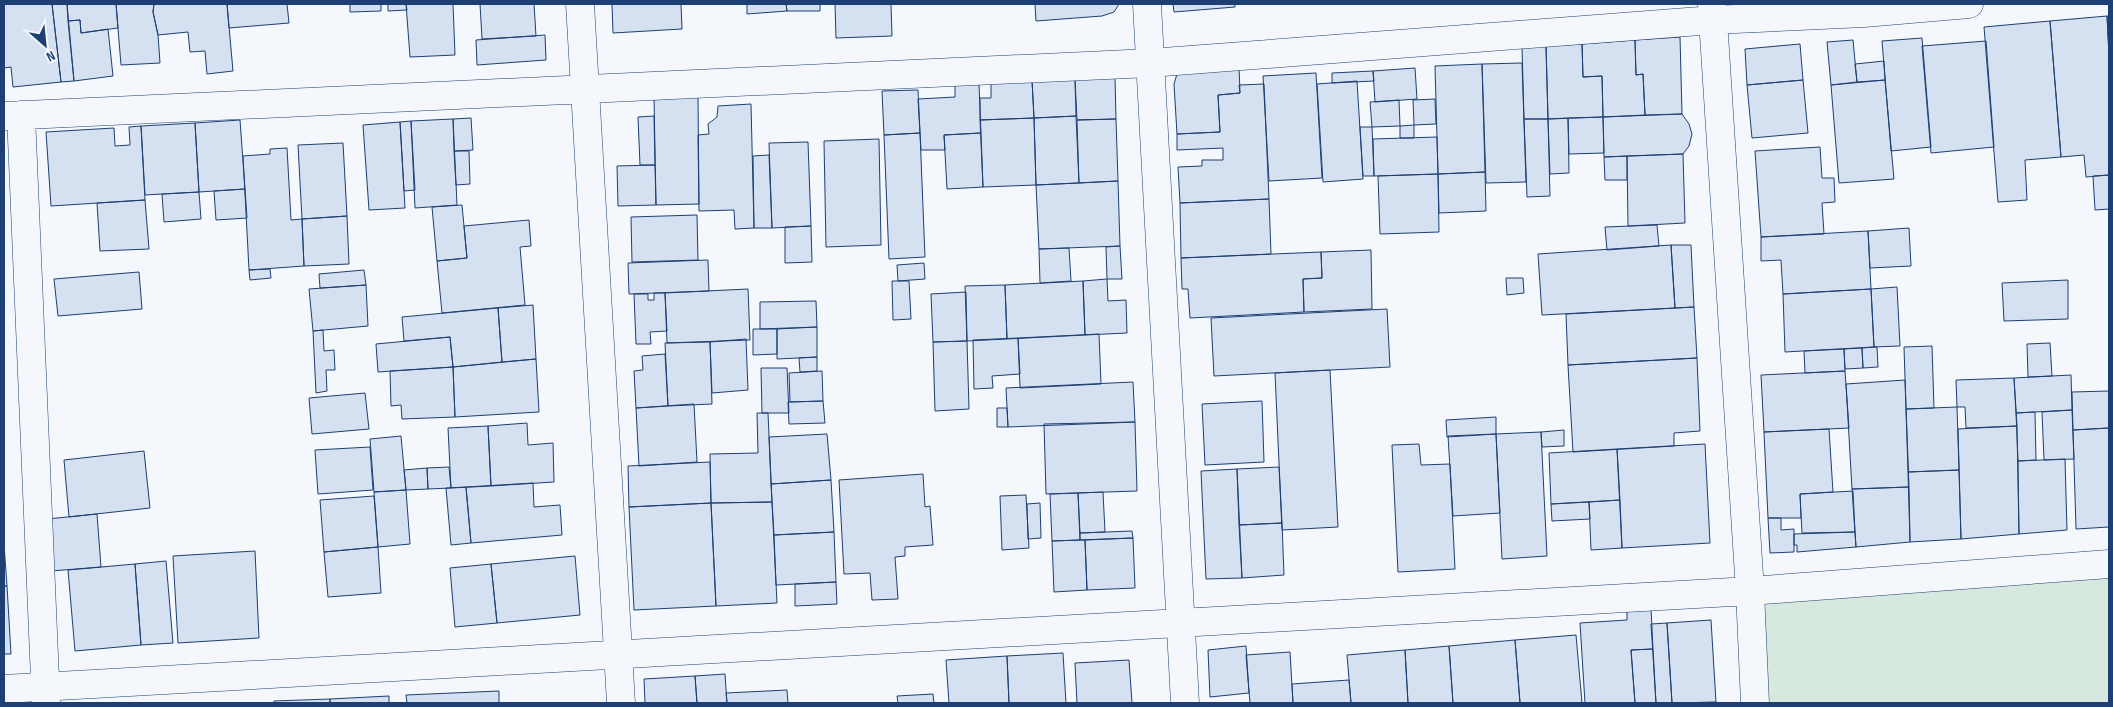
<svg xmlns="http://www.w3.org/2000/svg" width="2113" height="707" font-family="'Sofia Sans Condensed',sans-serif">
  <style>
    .green { fill: #d7e8df; stroke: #687fa3 }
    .building { fill: #d5e0f0; stroke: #1d3f73 }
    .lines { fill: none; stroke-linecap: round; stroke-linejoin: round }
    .minor-casing { stroke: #1d3f73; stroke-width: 29 }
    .minor { stroke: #f4f7fb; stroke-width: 28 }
  </style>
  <rect width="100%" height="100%" fill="#f4f7fb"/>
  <path class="green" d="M2109,564v139h-354l-5,-112z"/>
  <path class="building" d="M4,4h48l9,78 -48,5 -2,-20 -7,1z
    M52,4h15l7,77 -13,1z
    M67,4h49l2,24 -37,5 -1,-13 -12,1z
    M116,4h38l-1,8 5,23 2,28 -39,2z
    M154,4h73l6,67 -26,3 -2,-23 -15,1 -2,-20 -30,3 -5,-23z
    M227,4h60l2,19 -60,5z
    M350,4h31v7l-31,1z
    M388,4h18l1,6 -19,1z
    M406,4h47l2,51 -45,2z
    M480,4h54l2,32 -54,3z
    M612,4h69l1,25 -69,4z
    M747,4h39l1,7 -40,3z
    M786,4h34v7h-33z
    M835,4h56l1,32 -56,2z
    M1035,4h84l-5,8 -12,4 -66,5z
    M1173,4h62v3l-61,5z
    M2107,16l2,39v120l-23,2 -2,-22 -23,2 -11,-136z
    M2107,16h2v39z
    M80,20l1,13 27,-4 5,47 -39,5 -6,-60z
    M2050,21l11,136 -36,3 2,40 -29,2 -14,-175z
    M545,35l1,25 -69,5 -1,-25z
    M1680,37l2,77 -37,1 -2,-41 -7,1 -1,-35z
    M1922,38l9,109 -40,4 -9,-110z
    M1635,40l1,35 7,-1 2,41 -42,2 -1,-41 -19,1 -1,-33z
    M1853,40l4,42 -26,3 -4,-43z
    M1986,41l8,106 -63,6 -9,-107z
    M1582,44l1,33 19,-1 1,41 -55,2 -2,-73z
    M1800,44l3,36 -56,5 -2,-36z
    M1546,46l2,73h-24l-2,-72z
    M1884,61l1,19 -28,2 -2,-18z
    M1522,63l4,119 -40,1 -4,-119z
    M1482,64l3,108 -47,2 -3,-108z
    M1239,66l1,27 -22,2 2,37 -43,2 -3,-50 3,-10z
    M1415,68l2,31 -42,3 -2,-31z
    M1373,71l1,10 -42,2v-10z
    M1316,73l6,105 -53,3 -6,-105z
    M1115,78l1,41 -39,1 -2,-41z
    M1075,79l1,37 -42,2 -2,-38z
    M1032,80l2,38 -54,2v-22h11v-15z
    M1803,80l5,53 -56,5 -5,-53z
    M1885,80l9,99 -55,4 -8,-98z
    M1357,81l6,98 -40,3 -6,-98z
    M979,84l2,49 -37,2 1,15h-24l-3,-51 37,-2v-12z
    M1264,84l5,115 -89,4 -2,-36 24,-1v-6h21v-12l-46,2v-16l43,-2 -2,-37 22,-2 -1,-8z
    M918,90l2,43 -36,2 -2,-44z
    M698,96l1,108 -43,1 -2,-108z
    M1435,99l1,25 -22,1 -1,-25z
    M1399,100l1,26 -28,1 -2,-25z
    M751,104l3,124 -19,1 -1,-19 -35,1 -1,-76 11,-1 -1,-10 9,-7 1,-11z
    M1682,114l7,10 3,10 -3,12 -6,8 -79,3 -1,-40z
    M654,116l1,49h-15l-2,-48z
    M1076,116l3,67 -43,2 -2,-67z
    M1603,117l1,36 -35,1 -1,-36z
    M471,118l2,32 -19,1 -1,-32z
    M1034,118l2,67 -53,2 -3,-67z
    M1568,118l1,55 -19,1 -2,-55z
    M453,119l4,86 -42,3 -4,-87z
    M1116,119l2,62 -39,2 -2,-63z
    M1524,119h24l2,77 -23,1z
    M240,120l5,69 -46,3 -4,-69z
    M411,121l4,69 -11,1 -4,-69z
    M400,122l5,86 -36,2 -6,-85z
    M195,123l4,69 -54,3 -4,-69z
    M1414,125v13h-14v-12z
    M141,126l4,74 -94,6 -5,-74 68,-4 1,18 15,-1 -1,-18z
    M1360,127h12l2,49h-11z
    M920,133l5,124 -36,2 -5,-124z
    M981,133l2,54 -36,2 -3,-54z
    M1437,137l1,37 -64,2 -1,-37z
    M879,139l2,106 -55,2 -2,-106z
    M808,142l3,84 -39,2 -3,-85z
    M343,143l4,73 -45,3 -4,-74z
    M1820,147l2,31h12l1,24 -13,1 2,31 -63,3 -6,-86z
    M287,148l4,72 11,-1 2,47 -55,4 -6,-114 27,-2v-5z
    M454,151h15l1,33 -14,1z
    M1683,154l2,69 -57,3 -1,-70z
    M769,155l3,73h-18l-1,-72z
    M1627,156v24h-22l-1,-23z
    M655,165l1,40 -38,1 -1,-40z
    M1485,172l1,39 -47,2 -1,-39z
    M1438,174l1,58 -59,2 -2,-58z
    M2109,175v34l-14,1 -2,-34z
    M1118,181l2,65 -81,3 -3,-64z
    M245,189l2,29 -31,2 -2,-29z
    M199,192l2,27 -37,3 -2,-28z
    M1269,199l2,55 -90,4 -1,-55z
    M145,200l4,49 -49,2 -3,-48z
    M462,205l5,53 -30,3 -5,-54z
    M697,215l1,45 -66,2 -1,-45z
    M347,216l2,48 -45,2 -2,-47z
    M529,220l2,26 -11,1 5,58 -83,8 -5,-52 30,-3 -3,-32z
    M1657,225l2,21 -52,4 -2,-23z
    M811,226l1,36 -27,1v-36z
    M1909,228l2,38 -41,2 -2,-37z
    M1868,231l3,58 -88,5 -2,-34 -20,1v-24z
    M1671,245h20l3,62 -19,1z
    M1671,245l4,63 -133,7 -4,-61z
    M1120,246l2,33h-15l-1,-32z
    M1069,248l2,33 -31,2 -1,-34z
    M1371,250l1,59 -68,3 -1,-33 19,-1 -1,-26z
    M1321,252l1,26 -19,1 1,33 -114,6 -2,-29h-6l-1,-31z
    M708,260l1,31 -80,3 -1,-31z
    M924,263l1,16 -27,2 -1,-16z
    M270,269l1,9 -21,2 -1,-10z
    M364,270l2,15 -46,3 -1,-14z
    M139,272l3,37 -84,7 -4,-37z
    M1506,278h17l1,15 -17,2z
    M1107,279l1,22 18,-1 1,33 -42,2 -2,-54z
    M2068,280v39l-64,2 -2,-38z
    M892,281h17l2,38 -18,1z
    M1083,281l2,54 -78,4 -2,-54z
    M366,285l2,41 -55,5 -4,-42z
    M1005,285l2,54 -40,2 -2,-55z
    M1897,287l3,59 -26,1 -3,-58z
    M748,289l2,51 -83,3 -2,-50z
    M1871,289l3,58 -89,5 -2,-58z
    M966,292l1,49 -34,1 -2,-48z
    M654,293h11l2,38 -17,1 1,12h-15l-2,-50h14v6h6z
    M816,301l1,26 -57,2v-27z
    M533,305l3,54 -34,3 -4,-54z
    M1694,307l3,51 -129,7 -2,-51z
    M498,308l4,54 -49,5 -3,-30 -46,4 -2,-24z
    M1387,309l3,58 -176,9 -3,-58z
    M817,327v30l-40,2v-30z
    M753,329h24v25l-24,1z
    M323,330l1,21 10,-1 1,20h-9l1,21 -11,2 -3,-62z
    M1099,334l2,50 -81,4 -2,-50z
    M450,337l3,30 -75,5 -2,-28z
    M1018,338l2,36 -28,2 1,12 -19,1 -1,-49z
    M746,339l2,51 -36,3 -2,-51z
    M967,341l2,68 -34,2 -2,-69z
    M710,342l2,62 -44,2 -3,-63z
    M2050,343l2,33 -24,1 -1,-33z
    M1932,346l2,62 -28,1 -2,-62z
    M1874,347h3l1,20 -15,1 -1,-20z
    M1862,348l1,20 -18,1 -1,-20z
    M1844,349l1,22 -40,2 -1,-22z
    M665,354l3,52 -32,2 -2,-37 9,-1 -1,-14z
    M817,357v14l-17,1 -1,-14z
    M1697,358l3,73 -26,2v13l-101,6 -5,-87z
    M536,359l3,53 -84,5 -2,-50z
    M453,367l2,50 -53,2 -1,-14 -10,1 -1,-35z
    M761,368h26l2,45h-27z
    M1330,370l8,157 -56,3 -7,-157z
    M822,371l1,30 -33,1 -1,-29z
    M1845,371l4,57 -85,4 -3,-57z
    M2071,375l1,35 -56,3 -2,-35z
    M2014,378l3,48 -51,2 -1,-21h-8l-1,-27z
    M1905,380l4,107 -57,2 -6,-105z
    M1133,382l2,40 -127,5 -2,-39z
    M2109,391v37l-36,2 -1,-38z
    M365,393l4,36 -57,5 -3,-36z
    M823,401l2,22 -36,1 -1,-22z
    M1262,401l2,61 -59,3 -3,-61z
    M694,404l3,58 -58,4 -3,-58z
    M1957,407l2,63 -51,2 -2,-63z
    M997,408h10l1,19h-11z
    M2072,410l2,49 -30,1 -2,-48z
    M2035,412l1,48 -18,1 -2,-48z
    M757,413h11l4,89 -61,1 -1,-49 48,-1z
    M1496,417v17l-49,3 -1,-17z
    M1135,422l2,69 -91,3 -2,-70z
    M527,423l1,22 25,-2 1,39 -63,4 -3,-60z
    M488,426l3,60 -40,2 -3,-60z
    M2017,426l2,108 -58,5 -3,-110z
    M2109,428v99l-33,2 -3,-99z
    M1829,429l4,63 -33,2 1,24h-33l-4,-86z
    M1564,430v16l-22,1 -1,-15z
    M1541,432l6,124 -45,3 -6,-125z
    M827,434l4,46 -60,4 -2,-47z
    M1496,434l4,79 -47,3 -5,-80z
    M401,436l5,54 -32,2 -4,-53z
    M1419,444l2,21 29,-1 5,105 -57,3 -6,-127z
    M1705,444l5,99 -88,5 -5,-99z
    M370,447l3,43 -55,4 -3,-44z
    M1617,449l3,51 -69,4 -2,-51z
    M144,451l6,57 -81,9 -5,-57z
    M2065,459l2,71 -48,4 -1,-73z
    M710,462l1,41 -82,4 -1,-41z
    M449,467l2,21 -23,1 -1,-21z
    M1279,467l3,56 -43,2 -2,-56z
    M427,468l1,21 -22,1 -2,-20z
    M1237,469l5,109 -36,1 -5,-108z
    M1959,470l2,69 -51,3 -2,-70z
    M923,474l2,33 5,-1 3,39 -28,2v9l-10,1 3,42 -26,1 -2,-27 -26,1 -5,-94z
    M831,480l3,52 -60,3 -3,-51z
    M533,483l1,24 26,-2 2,30 -91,8 -5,-56z
    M466,487l5,56 -20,2 -5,-57z
    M1909,487l1,55 -54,5 -4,-58z
    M406,490l4,54 -32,3 -4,-55z
    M1853,491l2,41 -53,1 -2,-39z
    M1103,492l2,40 -25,1 -2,-40z
    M1078,493l2,47 -28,1 -2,-47z
    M1026,495l3,53 -27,2 -2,-54z
    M374,496l4,51 -54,5 -4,-52z
    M1620,500l2,48 -31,2 -2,-48z
    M772,502l5,101 -61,3 -5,-103z
    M1589,502l1,17 -38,2 -1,-17z
    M711,503l5,103 -82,4 -5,-103z
    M1040,503l1,35 -13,1 -1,-35z
    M97,514l4,53 -50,4 -4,-52z
    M1768,518h13v12l13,-1v23l-24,1z
    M1282,523l2,52 -42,3 -3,-53z
    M1132,531l1,7 -53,2v-7z
    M834,532l2,50 -60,3 -2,-50z
    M1855,532l1,15 -59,5v-7h-3v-11z
    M1133,538l2,50 -48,2 -2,-50z
    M1080,540h5l2,50 -33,2 -2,-51z
    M4,544l3,42h-3z
    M378,547l3,46 -53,4 -4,-45z
    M255,551l4,87 -81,5 -5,-87z
    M575,556l5,59 -83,8 -6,-59z
    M166,561l7,82 -32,2 -6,-81z
    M135,564l6,81 -66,6 -7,-81z
    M491,564l6,59 -42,4 -5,-59z
    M836,582l1,22 -42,2v-22z
    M4,586h3l4,68h-7z
    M1651,608l2,41 -22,1 4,53h-50l-5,-80 47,-3v-10z
    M1711,620l5,82 -44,1 -5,-80z
    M1667,623l5,80h-16l-5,-79z
    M1576,635l6,68h-62l-5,-63z
    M1515,640l5,63h-67l-4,-57z
    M1246,646l3,47 -39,4 -2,-47z
    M1449,646l4,57h-45l-3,-53z
    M1653,649l3,54h-21l-4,-53z
    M1405,650l3,53h-57l-4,-48z
    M1290,652l3,51h-43l-4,-48z
    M1063,653l3,50h-57l-2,-47z
    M1007,656l2,47h-60l-3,-43z
    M1129,660l3,43h-55l-2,-40z
    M725,674l2,29h-30l-2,-27z
    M695,676l2,27h-52l-1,-24z
    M1349,680l2,23h-58l-1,-19z
    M787,690l1,13h-61l-1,-10z
    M499,691v12h-92l-1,-8z
    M933,694l1,9h-36l-1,-7z
    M389,696v7h-59v-4z
    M330,699v4h-56v-2z"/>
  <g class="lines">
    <g class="minor-casing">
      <path id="minor" d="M580,4l41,699
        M1147,4l38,699
        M1712,4l38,587 5,112
        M21,115l25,588
        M4,116l1146,-53 563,-43 151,-7 105,-9
        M4,689l1746,-98 359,-27"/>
    </g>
    <use href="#minor" class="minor"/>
  </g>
  <rect width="2113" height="707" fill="none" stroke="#1d3f73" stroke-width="10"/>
  <g transform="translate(45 45) rotate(153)" stroke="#f4f7fb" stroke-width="4" paint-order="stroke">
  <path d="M0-4L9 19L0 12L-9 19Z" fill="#1d3f73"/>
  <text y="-8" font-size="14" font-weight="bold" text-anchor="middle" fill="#1d3f73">N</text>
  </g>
</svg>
